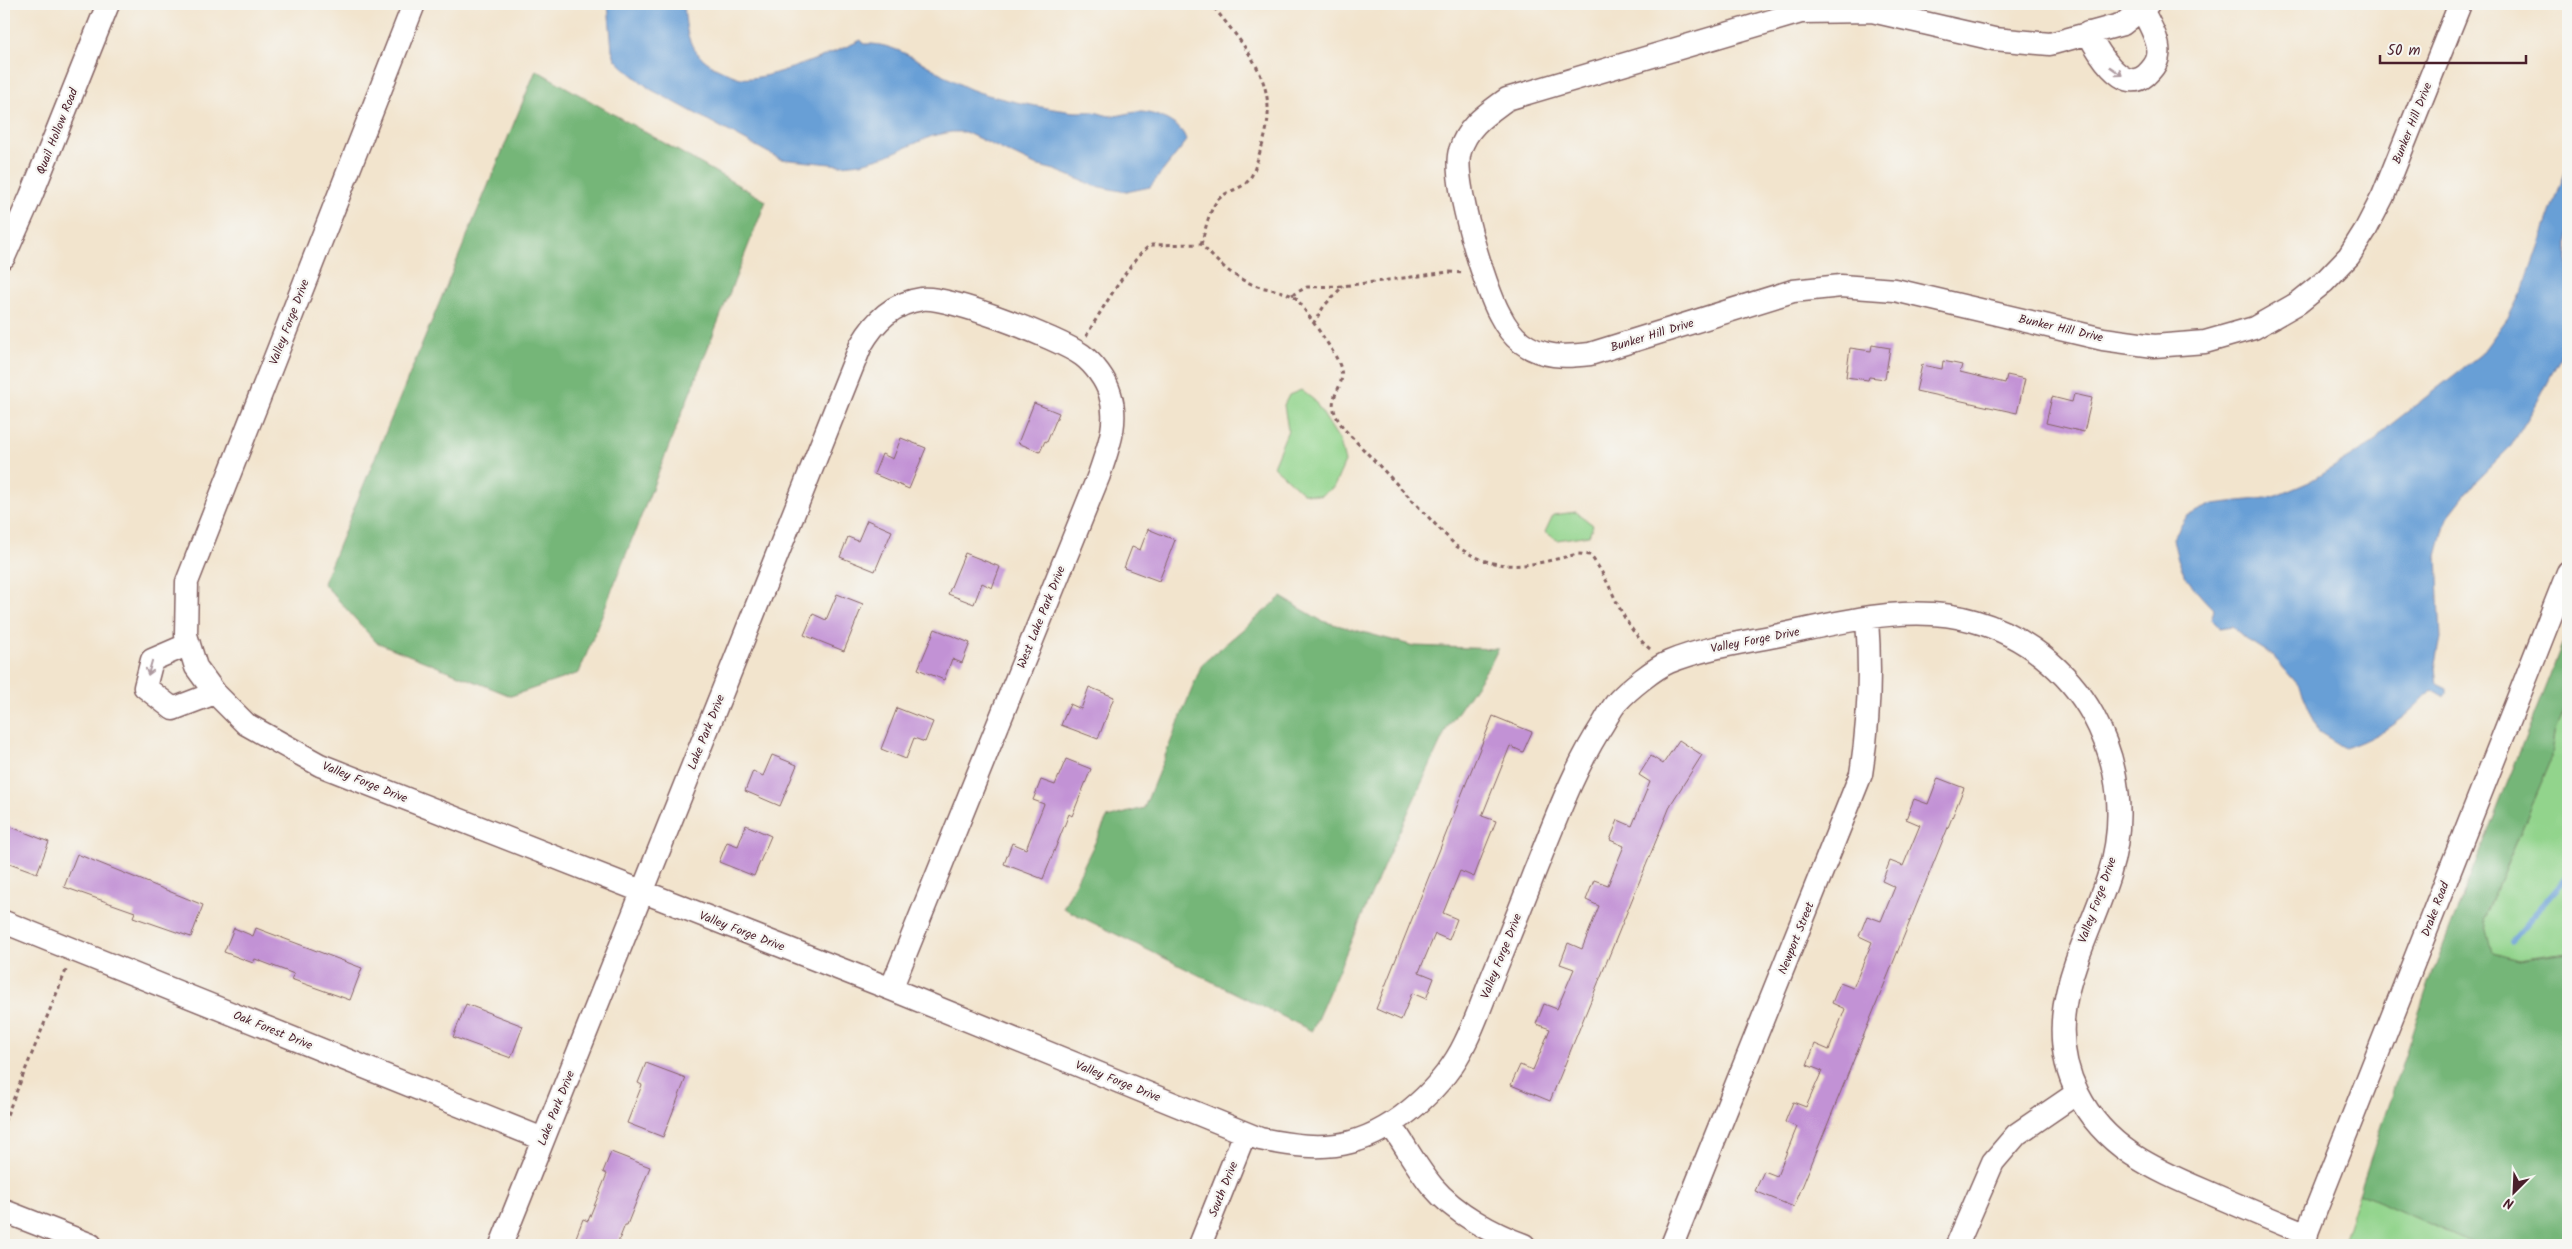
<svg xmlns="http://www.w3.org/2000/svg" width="2572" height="1249" font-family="Kalam,sans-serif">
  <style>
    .green { fill: #92d48c; stroke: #6e7a5c }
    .forest { fill: #75b678; stroke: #606a52 }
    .water { fill: #689fd6; stroke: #595f80 }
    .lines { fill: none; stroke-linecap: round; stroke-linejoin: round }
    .stream { stroke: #689fd6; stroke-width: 5.5 }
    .building { fill: #c292d5 }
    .minor-casing { stroke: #856464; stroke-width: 25 }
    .path { stroke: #856464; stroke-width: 3; stroke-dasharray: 4 4; stroke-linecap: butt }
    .minor { stroke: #fff; stroke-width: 22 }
    .oneway { stroke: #ae9aa0 }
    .labels { text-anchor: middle; stroke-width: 4.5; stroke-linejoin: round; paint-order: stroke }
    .street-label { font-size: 12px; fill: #4a1f2b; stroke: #f6f6f2 }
  </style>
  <rect width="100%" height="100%" fill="#f6f6f2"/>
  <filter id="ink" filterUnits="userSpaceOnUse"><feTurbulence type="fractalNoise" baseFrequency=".02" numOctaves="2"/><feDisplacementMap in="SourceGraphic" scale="10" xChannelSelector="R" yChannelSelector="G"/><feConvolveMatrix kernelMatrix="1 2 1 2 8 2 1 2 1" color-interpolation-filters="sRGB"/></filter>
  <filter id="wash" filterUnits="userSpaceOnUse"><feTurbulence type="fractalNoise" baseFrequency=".0096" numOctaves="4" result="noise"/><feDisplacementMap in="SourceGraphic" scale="20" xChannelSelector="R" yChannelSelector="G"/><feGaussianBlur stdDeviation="1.12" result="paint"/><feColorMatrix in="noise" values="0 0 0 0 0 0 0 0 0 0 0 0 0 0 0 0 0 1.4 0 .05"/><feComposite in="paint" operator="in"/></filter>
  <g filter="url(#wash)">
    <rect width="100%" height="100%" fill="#f2e4cd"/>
    <path class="green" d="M1301,390l13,10 26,41 5,21 -11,25 -14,9 -17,-3 -30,-27 15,-36 -4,-25 5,-10z
      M1576,512l17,13 -4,10 -32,5 -12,-8 8,-17z
      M2568,698v255l-50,7 -26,-7 -8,-34 66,-156 4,-30z
      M2359,1193l119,52h-136z"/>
    <path class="forest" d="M536,70l230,131 -187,472 -68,23 -135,-54 -53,-59z
      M1281,597l41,24 92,25 84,3 -7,14 -44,65 -59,128 -76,175 -249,-123 44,-90 37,-10 58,-144z
      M2568,629v69l-14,35 -4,30 -66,155 9,35 25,7 50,-7v292h-90l-119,-52 71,-214z"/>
    <path class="water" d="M608,4h75c3,12 2,25 7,37 4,11 14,19 23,25 9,4 19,10 28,12 24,4 97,-27 120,-38l3,4c39,-3 78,36 114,48 29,9 60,15 89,19 9,2 18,0 27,1 6,1 12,4 18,4 9,0 18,-4 26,-4 15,-1 48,13 48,30l-36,45 -24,5 -31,-6 -40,-16 -20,-5 -70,-33h-14l-19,4 -46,20 -25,7 -20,2 -61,-6 -130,-70 -27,-22 -8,-8 -3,-9z
      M2568,164v161l-9,35 -26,50 -22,36 -36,36 -28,36 -10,38 4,82 -6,30 2,16 10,5v5l-4,3 -12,-7c-25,28 -50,46 -86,58l-26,-16 -19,-45 -27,-31 -27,-17 -14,-13 -12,2 -9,-9 3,-9c-24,-25 -35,-37 -41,-72l14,-22 26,-12 61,-7 33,-14 66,-40 16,-17 92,-72 28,-38 18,-35z"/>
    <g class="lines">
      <path class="stream" d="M2511,941l57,-65"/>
    </g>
    <g id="blocks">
      <path class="building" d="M1872,345l18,3 -5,31 -16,-2 -1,3 -22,-3 4,-29 21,3z
        M1943,361l19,4 -2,7 45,11 2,-8 18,4 -8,34 -101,-22 6,-26 20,4z
        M2074,394l18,4 -8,34 -38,-9 6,-26 20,5z
        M1034,403l25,10 -12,29 -2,-1 -5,11 -22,-9z
        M901,438l25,10 -17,41 -35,-15 8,-20 11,5z
        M867,520l25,11 -17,40 -35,-14 8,-20 10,4z
        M1148,529l27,11 -16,41 -35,-13 8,-21 8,3z
        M965,553l35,14 -8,21 -10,-5 -8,21 -26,-10z
        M837,594l26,10 -19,47 -40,-16 9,-21 13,6z
        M935,629l35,14 -8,20 -10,-4 -8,21 -26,-11z
        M1089,687l25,10 -16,42 -37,-14 9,-21 11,5z
        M897,708l36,14 -8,20 -11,-4 -8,21 -25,-10z
        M1493,716l39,16 -9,20 -13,-6 -28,70 14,5 -14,35 -8,21 -14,-6 -17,42 14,6 -8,21 -14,-6 -16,38 15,6 -8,21 -14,-6 -11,27 -25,-11z
        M1679,740l23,15 -31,49 -121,297 -39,-16 9,-20 13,5 17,-41 -14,-5 8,-20 13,5 17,-40 -14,-5 8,-21 14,6 17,-43 -13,-6 8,-20 14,5 16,-39 -14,-6 8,-20 14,6 18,-44 -11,-7 12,-19 12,8z
        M772,755l25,10 -17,41 -35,-15 8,-20 10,5z
        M1066,759l25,10 -19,47 -3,-2 -26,65 -39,-15 8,-21 14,6 18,-45 -11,-4 8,-20 14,5z
        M1938,778l26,10 -170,419 -39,-16 9,-20 13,5 20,-49 -12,-5 8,-20 13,5 16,-36 -15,-6 8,-21 14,6 16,-41 -13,-6 8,-20 13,5 19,-46 -13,-6 8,-20 14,5 14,-34 -13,-6 8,-20 13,5 17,-41 -14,-6 8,-20 14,5z
        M4,824l45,18 -12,31 -33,-12z
        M746,825l25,11 -17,40 -35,-14 8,-20 11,4z
        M77,854l126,51 -12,32 -58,-20 2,-5 -71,-25z
        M234,928l19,8 3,-8 106,40 -12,32 -59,-21 3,-5 -39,-15 -2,4 -29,-11z
        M466,1004l57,22 -12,32 -58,-21z
        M646,1063l40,15 -23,59 -36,-14 15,-38 -4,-2z
        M611,1152l39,15 -23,58h-2l-8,20h-44l10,-26 5,2 19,-47 -4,-2z"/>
    </g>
  </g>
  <g filter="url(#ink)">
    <use href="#blocks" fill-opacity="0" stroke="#856464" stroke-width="1"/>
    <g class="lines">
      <g class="minor-casing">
        <path id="minor" d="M414,4l-227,578 -1,53 10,32 19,26 31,31 74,41 571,224 369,150c29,6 62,11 91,3 46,-12 94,-57 114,-99 11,-22 19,-46 28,-68 14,-34 28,-68 41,-102 21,-51 39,-103 69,-149 5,-8 9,-17 15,-23 11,-12 37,-33 51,-39 34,-14 71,-19 106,-26 63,-13 136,-34 199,-15 50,14 94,49 119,94 27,50 33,106 16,160 -23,73 -71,140 -31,219 26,53 75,75 127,97 34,15 68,29 102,43
          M2148,4l-25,20 -73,20 -56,-5 -122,-28 -71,1 -294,87c-20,15 -40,27 -47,52 -9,27 25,138 40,164 5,10 12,20 21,27 21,16 44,15 69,12l203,-63 48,-5 54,4 208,49 51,7 51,-4 49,-14 44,-25 26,-21 25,-26 17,-27 17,-33 77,-192
          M2088,33c8,15 34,63 58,42 5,-5 11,-11 12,-19 3,-15 -11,-35 -16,-47
          M4,257l27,-61 77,-192
          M189,644l-37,16 -7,27 28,22 42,-16
          M4,922l539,217
          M1391,1125c14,20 26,43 42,62 22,26 60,47 91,58
          M4,1211l87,34
          M501,1245l360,-900c14,-24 32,-42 61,-46 27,-3 136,39 160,56 12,9 24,25 28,39 9,29 -2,54 -11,81l-208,514
          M1200,1245l45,-112
          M1672,1245l189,-471c8,-52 10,-103 6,-155
          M1957,1245l36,-83 24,-28 60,-41
          M2302,1245l266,-673"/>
      </g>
      <path class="path" d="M1201,244c5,-15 8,-38 21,-48 8,-6 19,-7 26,-15 7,-8 9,-22 13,-32 23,-63 -14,-100 -50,-145
        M1292,295l15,-8 36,-1 106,-14 14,1
        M1313,324l11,-18 19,-20
        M1086,336c11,-18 50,-86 66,-91l49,-1c15,17 31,33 53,41 14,5 33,5 44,15 10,16 37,51 42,66 9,28 -23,27 5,64l111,116c46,30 73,19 122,8l12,1c25,31 28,67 60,94
        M4,1122l63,-154"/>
      <use href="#minor" class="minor"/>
    </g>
    <defs><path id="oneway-shaft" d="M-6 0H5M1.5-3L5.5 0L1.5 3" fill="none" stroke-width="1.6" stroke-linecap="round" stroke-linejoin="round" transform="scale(1.25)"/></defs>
    <g class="oneway">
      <use href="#oneway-shaft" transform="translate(2116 71) rotate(35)"/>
      <use href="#oneway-shaft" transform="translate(150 668) rotate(106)"/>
    </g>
  </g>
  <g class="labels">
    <g class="street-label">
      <text transform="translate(2412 123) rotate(-68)" y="4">Bunker Hill Drive</text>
      <text transform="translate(57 131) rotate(-68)" y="4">Quail Hollow Road</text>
      <text transform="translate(289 322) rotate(-69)" y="4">Valley Forge Drive</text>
      <text transform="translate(2061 328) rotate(13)" y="4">Bunker Hill Drive</text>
      <text transform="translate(1652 335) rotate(-17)" y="4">Bunker Hill Drive</text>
      <text transform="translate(1041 617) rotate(-68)" y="4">West Lake Park Drive</text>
      <text transform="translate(1755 640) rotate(-11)" y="4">Valley Forge Drive</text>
      <text transform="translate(706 732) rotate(-68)" y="4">Lake Park Drive</text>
      <text transform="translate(365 782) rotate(22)" y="4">Valley Forge Drive</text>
      <text transform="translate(2097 900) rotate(-70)" y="4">Valley Forge Drive</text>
      <text transform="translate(2435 909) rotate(-69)" y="4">Drake Road</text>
      <text transform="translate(742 931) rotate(21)" y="4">Valley Forge Drive</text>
      <text transform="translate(1796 938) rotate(-68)" y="4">Newport Street</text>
      <text transform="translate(1501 956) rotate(-68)" y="4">Valley Forge Drive</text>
      <text transform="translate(273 1030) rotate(22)" y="4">Oak Forest Drive</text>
      <text transform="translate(1118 1081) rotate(22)" y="4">Valley Forge Drive</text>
      <text transform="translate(556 1108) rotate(-68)" y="4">Lake Park Drive</text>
      <text transform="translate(1223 1189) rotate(-68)" y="4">South Drive</text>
    </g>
  </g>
  <rect width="2572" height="1249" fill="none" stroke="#f6f6f2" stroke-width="20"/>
  <g transform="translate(2514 1192) rotate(204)" stroke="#f6f6f2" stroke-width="4" paint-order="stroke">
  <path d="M0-4L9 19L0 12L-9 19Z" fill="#4a1f2b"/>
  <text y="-8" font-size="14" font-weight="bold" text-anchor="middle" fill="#4a1f2b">N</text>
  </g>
  <path d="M2380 55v8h146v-8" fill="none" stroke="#4a1f2b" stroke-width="2.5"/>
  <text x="2387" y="55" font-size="15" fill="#4a1f2b" stroke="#f6f6f2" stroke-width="4" paint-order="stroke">50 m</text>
</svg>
